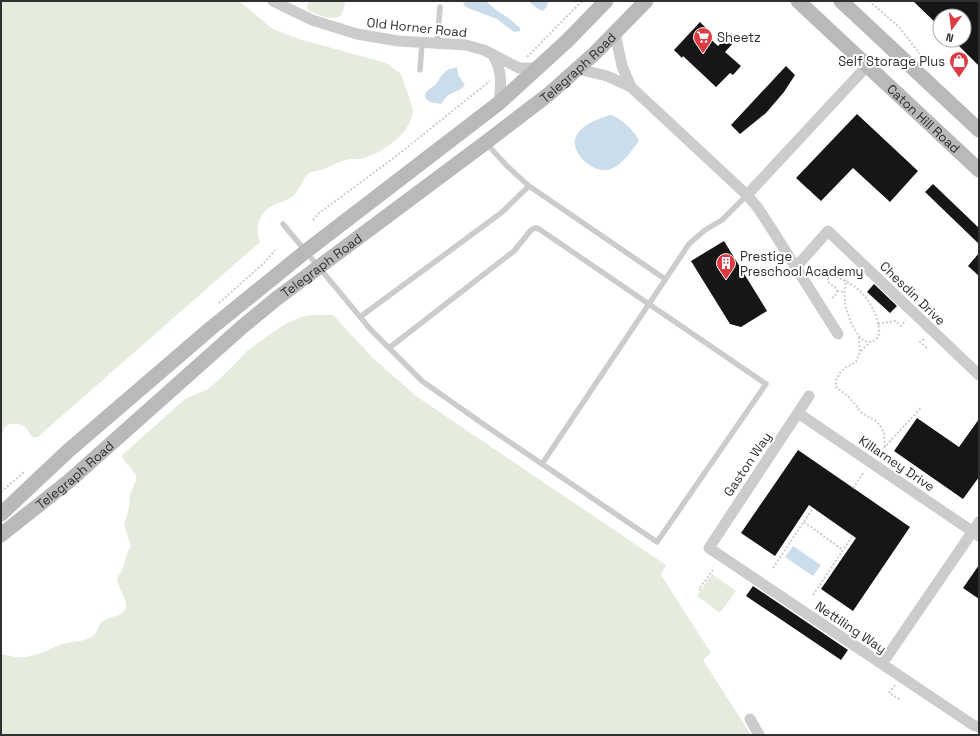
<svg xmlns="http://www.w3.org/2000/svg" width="980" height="736" font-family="'Space Grotesk',sans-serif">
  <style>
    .green { fill: #e5ecde }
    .water { fill: #cbddea }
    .building { fill: #161616 }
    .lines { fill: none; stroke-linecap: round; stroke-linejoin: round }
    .path { stroke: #ccc; stroke-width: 2; stroke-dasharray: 2 2; stroke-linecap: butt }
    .lane { stroke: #ccc; stroke-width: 5.5 }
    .street { stroke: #ccc; stroke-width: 11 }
    .secondary { stroke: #b9b9b9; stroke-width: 15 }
    .labels { text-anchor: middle; stroke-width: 4; stroke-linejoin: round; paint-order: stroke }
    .street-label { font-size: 13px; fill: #2f2f2f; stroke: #fff }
    .poi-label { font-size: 13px; fill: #2f2f2f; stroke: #fff; text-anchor: start }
  </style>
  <rect width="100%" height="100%" fill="#fff"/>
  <path class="green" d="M1,1h238l34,28 26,10 87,24 15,11 12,35c1,22 -30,44 -49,49 -5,2 -12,0 -18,2 -8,2 -16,7 -25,10 -4,1 -8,1 -12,3 -7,6 -9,20 -20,26 -6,3 -12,4 -17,7 -14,8 -17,22 -12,36l-221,194 -5,2c-5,-3 -5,-6 -8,-10 -4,-5 -12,-4 -17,-4l-5,4 -3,10z
    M308,1h36l1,4 -4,11c-11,5 -22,-1 -32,-5l-2,-3z
    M311,315h20l3,1 38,41 44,39 250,169 -5,10 50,78 -8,7 48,75h-750v-81c18,5 28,4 45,-3 5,-2 11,-6 17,-7 10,-3 21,-2 30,-8 5,-4 5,-12 10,-15 6,-5 18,-4 22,-11 5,-8 -8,-22 -8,-32 8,-9 7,-22 14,-32l-7,-21 5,-17 1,-14 6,-13v-6l-15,-19 64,-57 23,-10 7,-6 17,-16 14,-15 10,-8 29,-20 16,-7z
    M712,574l24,17 -16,22 -23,-17z"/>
  <path class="water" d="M463,1h23l10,9 14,9 10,9v3l-6,1 -17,-13 -29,-11 -4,-3z
    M528,1h20c0,4 -2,8 -6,10l-5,-3z
    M457,67l1,8 7,10 -4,4 -13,6 -7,9 -11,-2 -5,-4c0,-9 6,-9 11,-14 3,-4 5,-9 9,-12 3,-3 9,-4 12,-5z
    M610,115c8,0 27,18 29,26 -7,9 -17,24 -28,28 -17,7 -46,-19 -33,-36 7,-10 21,-14 32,-18z
    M793,546l28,19 -8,11 -28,-19z"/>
  <path class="building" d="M913,1h66v65l-26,-26h11v-24h-24v11z
    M700,22l9,9 -4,3 13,12 13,-13 6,6 -12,13 16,14 -8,9 -3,-2 -14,14 -33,-31 -1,2 -8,-8z
    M786,66l9,9 -11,17 -18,21 -26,21 -9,-9z
    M857,114l61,57 -28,31 -37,-34 -32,33 -25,-23z
    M933,184l46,44v16l-54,-52z
    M724,241l43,70 -26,16 -11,-3 -39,-63z
    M979,253v23l-11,-10z
    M874,284l23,22 -7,7 -23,-21z
    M917,418l42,29 20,-28v58l-16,22 -69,-48z
    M798,450l112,77 -57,84 -32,-22 35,-51 -47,-33 -34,51 -34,-23z
    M979,565v34l-16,-11z
    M753,586l95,64 -7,10 -95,-64z"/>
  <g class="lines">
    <path class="path" d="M869,1l30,26 24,31
      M527,57l55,-56
      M313,220l6,-7 76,-56 95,-76
      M813,270c32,8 55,17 65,53 1,5 3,13 -3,17 -16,11 -29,-28 -30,-38 -1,-7 0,-15 1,-22
      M828,274v8l7,5 2,4 -2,5 -5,3
      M747,276l15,-9
      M837,291l7,1
      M219,303l46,-41 10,-12
      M878,324l17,-3 6,5 5,-6
      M859,337l1,15 -4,10 -11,6 -5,5 -4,7v7l5,4 7,5 14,17 14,8 4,4 4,8 1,14
      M924,339l-4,3 7,6
      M861,351l9,-9
      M881,451l40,-43
      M853,488l11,-16
      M1,492l23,-20
      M804,522l39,28
      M773,568l40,-60
      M701,590l-2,-1 14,-19
      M813,595l40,-60
      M895,685l-6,8 12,7"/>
    <path class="lane" d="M437,43l3,-36
      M420,70l2,-27
      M486,143l21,23 22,20 136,93
      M283,224l88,106 51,51 64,45 171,116 109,-158 -227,-155 -4,-1 -4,2 -17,21 -125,97
      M360,317l141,-104 28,-27
      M542,464l147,-220 16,-14 17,-10 25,-25"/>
    <path class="street" d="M273,1l39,19 45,14 41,7 68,4 18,5 35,18h19
      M615,33l7,33 9,21
      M492,54c11,17 9,29 7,49
      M578,69l29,7 24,11 116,108 11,13 13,20 67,106
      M747,195l120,-129
      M796,267l32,-36 151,144
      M809,396l-100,152 264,177 6,2
      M798,413l181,123
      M882,664l97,-142
      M750,719l9,16"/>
    <g class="secondary">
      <path id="s1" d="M798,1l181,169"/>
      <path d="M841,1l138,129"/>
      <path d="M1,514l67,-63 142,-122 95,-77 194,-149 68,-62 39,-40"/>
      <path id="s2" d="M1,535l68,-54 173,-154 34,-28 209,-156 64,-49 46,-41 51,-52"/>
    </g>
  </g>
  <defs>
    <g id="supermarket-pin" transform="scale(1)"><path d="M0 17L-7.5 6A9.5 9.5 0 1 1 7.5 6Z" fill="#dd3a43" stroke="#fff"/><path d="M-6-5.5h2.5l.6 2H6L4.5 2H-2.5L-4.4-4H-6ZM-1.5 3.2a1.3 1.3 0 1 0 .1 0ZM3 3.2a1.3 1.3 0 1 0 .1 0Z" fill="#fff"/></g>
    <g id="shop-pin" transform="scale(1)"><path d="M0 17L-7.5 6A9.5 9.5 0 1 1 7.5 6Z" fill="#dd3a43" stroke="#fff"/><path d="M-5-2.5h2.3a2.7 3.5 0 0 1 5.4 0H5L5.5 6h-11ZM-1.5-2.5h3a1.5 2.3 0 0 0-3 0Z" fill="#fff"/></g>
    <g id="building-pin" transform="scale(1)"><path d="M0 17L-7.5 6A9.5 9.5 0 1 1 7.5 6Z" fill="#dd3a43" stroke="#fff"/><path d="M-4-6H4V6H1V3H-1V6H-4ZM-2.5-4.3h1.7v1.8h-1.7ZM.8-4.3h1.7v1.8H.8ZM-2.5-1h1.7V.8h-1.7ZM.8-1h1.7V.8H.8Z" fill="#fff"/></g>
  </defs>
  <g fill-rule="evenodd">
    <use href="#supermarket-pin" x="703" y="37"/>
    <use href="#shop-pin" x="959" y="61"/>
    <use href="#building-pin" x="726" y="263"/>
  </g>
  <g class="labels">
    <g class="street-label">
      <text transform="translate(417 27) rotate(6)" y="5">Old Horner Road</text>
      <text dy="5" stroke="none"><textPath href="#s2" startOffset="743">Telegraph Road</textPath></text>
      <text dy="5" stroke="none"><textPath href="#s1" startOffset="172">Caton Hill Road</textPath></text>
      <text dy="5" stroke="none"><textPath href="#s2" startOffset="419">Telegraph Road</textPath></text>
      <text transform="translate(913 293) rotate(44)" y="5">Chesdin Drive</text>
      <text transform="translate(897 463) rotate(34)" y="5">Killarney Drive</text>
      <text transform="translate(747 464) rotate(-56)" y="5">Gaston Way</text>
      <text dy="5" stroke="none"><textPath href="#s2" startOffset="95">Telegraph Road</textPath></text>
      <text transform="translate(851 627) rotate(34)" y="5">Nettiling Way</text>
    </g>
    <g class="poi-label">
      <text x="717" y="42">Sheetz</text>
      <text x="945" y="66" text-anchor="end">Self Storage Plus</text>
      <text x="740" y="261">Prestige<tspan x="740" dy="15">Preschool Academy</tspan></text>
    </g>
  </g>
  <rect width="980" height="736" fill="none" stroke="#2f2f2f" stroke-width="4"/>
  <g transform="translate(952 28) rotate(194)"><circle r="19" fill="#ffffff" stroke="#acacac"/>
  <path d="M0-3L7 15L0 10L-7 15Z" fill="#dd3a43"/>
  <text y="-6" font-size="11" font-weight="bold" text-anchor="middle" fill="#2f2f2f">N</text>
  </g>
</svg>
